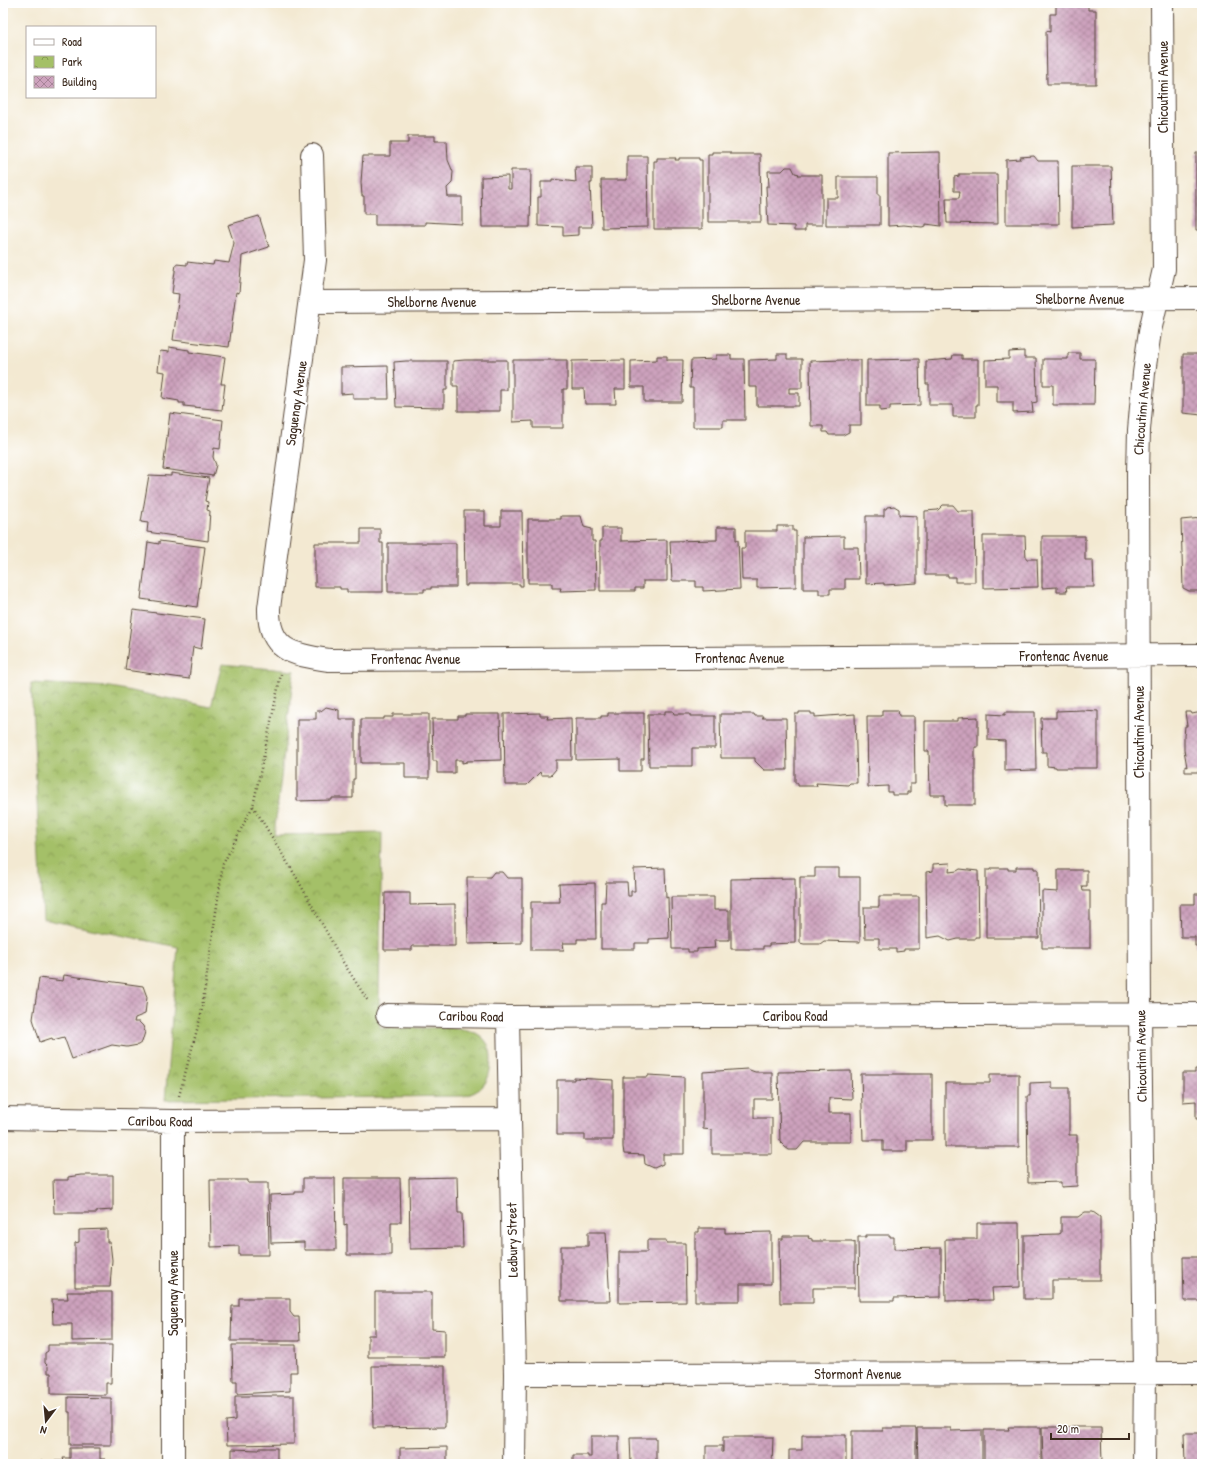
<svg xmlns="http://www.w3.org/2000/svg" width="1205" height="1467" font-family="'Patrick Hand',sans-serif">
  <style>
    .park { fill: url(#park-crowns); stroke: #707542 }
    .building { fill: url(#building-cross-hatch) }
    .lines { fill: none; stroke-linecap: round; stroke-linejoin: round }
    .minor-casing { stroke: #574739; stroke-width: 24 }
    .path { stroke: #574739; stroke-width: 2.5; stroke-dasharray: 1 3; stroke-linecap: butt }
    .minor { stroke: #fff; stroke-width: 22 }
    .labels { text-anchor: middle; stroke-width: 4; stroke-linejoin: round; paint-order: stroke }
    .street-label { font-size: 14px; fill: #3b2a1e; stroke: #fff }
  </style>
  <defs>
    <pattern id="park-crowns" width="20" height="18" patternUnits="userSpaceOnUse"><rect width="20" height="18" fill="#a4c067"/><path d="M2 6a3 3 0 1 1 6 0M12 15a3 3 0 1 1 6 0" fill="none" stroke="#879c54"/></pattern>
    <pattern id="building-cross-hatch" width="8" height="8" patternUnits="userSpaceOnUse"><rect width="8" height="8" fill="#cda2bd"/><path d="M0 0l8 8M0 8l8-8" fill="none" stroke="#a88499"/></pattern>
  </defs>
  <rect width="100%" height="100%" fill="#fff"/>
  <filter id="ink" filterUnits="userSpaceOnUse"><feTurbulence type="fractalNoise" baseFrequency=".025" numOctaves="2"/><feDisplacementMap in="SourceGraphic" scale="8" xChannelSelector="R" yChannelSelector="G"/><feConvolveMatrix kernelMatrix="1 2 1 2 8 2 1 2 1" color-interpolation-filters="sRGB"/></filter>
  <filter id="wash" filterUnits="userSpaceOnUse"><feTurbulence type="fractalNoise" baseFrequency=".012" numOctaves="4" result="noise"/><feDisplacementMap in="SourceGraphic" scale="16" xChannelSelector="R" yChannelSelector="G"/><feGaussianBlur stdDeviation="0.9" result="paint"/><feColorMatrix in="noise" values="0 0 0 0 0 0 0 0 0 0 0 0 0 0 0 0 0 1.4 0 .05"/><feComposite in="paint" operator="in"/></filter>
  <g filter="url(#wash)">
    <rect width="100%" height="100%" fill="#f3e9d2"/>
    <path class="park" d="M222,664l72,7 -20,164 108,-2 -3,162 1,33c16,0 31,0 46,0 31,-1 72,-3 64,42 -3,16 -11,22 -26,26l-299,4 13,-153 -135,-28 -12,-236 80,4 100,20z"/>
    <g id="blocks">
      <path class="building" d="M1056,3h32v7h8v74h-49l-1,-53 4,1v-18h6z
        M408,136h27v5h12l1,19 5,12 -1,11 -5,5 1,9h14v27l-37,-2v3h-50v-11h-11v-18h-2l-1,-14 2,-26h27v-13h18z
        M712,152h18v2h30l1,68h-53v-68h4z
        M940,152l1,74 -15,-2v2l-4,1 -18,-2 -16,1v-73z
        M1196,153h6v77h-6z
        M627,156h20l1,71 -46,1 -1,-48h26z
        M1034,156l4,5h20l1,63h-53v-64l15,-1 -1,-2z
        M657,158h19l-1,2h4v-2h20v2h3v69h-48v-68h3z
        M1072,166h39l2,59 -41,2z
        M575,167h17v16h-2l2,44h-14v8l-15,1v-9l-25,-1v-29h3v-15h11v-3l24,3z
        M786,167h6l3,6 4,1 -1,1h24v50h-17v6h-11v-5l-26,-1 -2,-39h3l-1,-15h14z
        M511,170h20l-1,57h-48l-1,-50 27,-1v13h3z
        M959,174h38l1,50 -51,-1 -1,-25h13l1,-7h-6v-14l5,-1z
        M838,177h40v18h2v30h-54v-27h12z
        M259,216l10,31 -27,9 -3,37 -3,-1 -7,55 -56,-7 6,-46 -7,-1 4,-29 11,1v-3l26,3 1,-4 15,2 5,-20 -6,-18z
        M169,347l20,3v2l36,5 -4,27h4l-3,26 -38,-4v-3h-5v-2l-17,-3 3,-26 -7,-1 2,-20 9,1z
        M1024,351v7h12l1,44 -5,1 1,9 -20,1v-11h-16v-17h-12v-25l24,-1v-7z
        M1068,353h12v6h15l-1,46h-41v-20h-10v-26h25z
        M777,354h10v5h15v29h-13v5h10v13h-42v-19h-8v-27l28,-1z
        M1183,354h19v61l-19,-2z
        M716,355h15v4h13l1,61h-22v7h-30v-39h-3l1,-28 25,-1z
        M953,355h9v4h16v46h-2v12h-23v-12h-24v-21h-3v-23l26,-2z
        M657,356h10v4h16l-1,42h-38v-15h-13v-26l26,-1z
        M919,359l1,46 -30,1v4l-10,1v-5h-13v-46z
        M465,360h42v30h-7v21h-42v-25h-5v-25z
        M513,360h54v29h-4v39h-30v-7l-20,1z
        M625,360v29h-10l1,15h-31l-1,-15h-12v-28z
        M843,360h18v65h-12v7l-6,3h-14l-2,-3h-4v-6h-12l-1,-65z
        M406,361h41v29h-3v18l-48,-1 -2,-45z
        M388,366l1,33h-36v-6l-12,1v-27z
        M170,413l53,7 -3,29 -6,-1 -1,9 3,8 -3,11 -50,-7z
        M171,473l38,5 -4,23 3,1 -1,8 3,1 -2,30 -61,-9 1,-9 -7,-1 8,-47 22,1z
        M943,505h10l5,6h16l1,71h-20v-5h-7v-2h-23v-64l13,-1z
        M894,506l5,3v6l18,1v67l-33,2v-2l-18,1v-68h18v-7h2l1,-2z
        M464,511h21v15h16v-15h21l1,75h-3v-2h-53v2h-2z
        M561,516h20l3,11 8,2v12h3l1,49 -36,1 1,-3h-9v-5h-24v-64h33z
        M1202,518v71l-2,2h-11l-6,-3 -2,-68z
        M777,526h16v5h3v56l-39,1v-8h-15l-1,-32h4v-17h32z
        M717,527h19v13h2l2,49 -37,2v-4h-7v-6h-24l-2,-40 47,-1z
        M602,528h19v13l46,-1v41h-24v7h-8v3h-35v-50h2z
        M361,529h19v14h3v49h-36v-3h-7v-2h-25v-44h46z
        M844,536v11h14l1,32h-14v10h-15v5h-11v-5h-16v-52z
        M983,536h42l1,23h11l1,28 -55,1z
        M1042,536h43v24h8l1,27h-28l1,5h-10v-5l-15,1z
        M159,541l46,6 -8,60 -56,-8 7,-57 11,2z
        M388,543h68v44h-25v2h-7v3h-36z
        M133,610l72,9 -4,30 -8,-2 -4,32 -64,-9z
        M326,707l13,3v9h16v60h-2v19h-21v2l-35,1v-82h19v-8h5z
        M882,710h16l1,6h15l1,68h-5v8h-3v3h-15v-3h-4v-6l-20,1 -1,-71h15z
        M1082,710l16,1v57h-42v-1l-9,-1v-14h-5l-1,-34h15v-7z
        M665,711h8l1,3h16v2h25v32h-23v18h-43l-1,-52h17z
        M799,712h12v2h4v3l40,-3 2,69h-7l-2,2 -32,-2 1,3h-19v-3h-3v-69h4z
        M1005,712h30l1,58 -31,1v-30l-17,-1v-26l17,1z
        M1185,712h6l1,2 10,-2v60h-17v-6l2,1 -3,-17v-14l1,-10h2z
        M540,713v3h8l-1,3 24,-1 1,42h-16v9l-5,6h-10l-1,-3 -13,13h-22l-1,-71z
        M608,713h36v46h-3v12h-21v-12l-44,1v-42h25v-2h7z
        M393,714h36v64h-24v-15h-44v-44h23v-2h9z
        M465,714h35l1,46 -34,1v1l-5,1v-3h-7v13h-18v-12h-4l-1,-42h26v-3h7z
        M720,714h34l1,2h8l-1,2h24l1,52h-23l-9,-9v-3h-34z
        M978,717v30h-3v58h-30v-10h-15l-1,-44h-4v-30h33v-3z
        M950,863l-1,9 8,-1 3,-2 18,2 1,66h-4v2h-17l-8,2 -10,-5 -13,2 -1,-66 7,-1v-7z
        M1016,867h18v2h4l1,69h-53v-68h5v-2h17v2h8z
        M665,868l1,30 2,-1 1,41 -20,1v4h-14v6h-34v-47h4l1,-20h21l1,14h3v-5h4l-1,-22z
        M815,868h24v9h21v65l-36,-1 -4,3h-16l-4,-1v-66h15z
        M1058,870h29v16h-5l1,5h7v57h-48v-57l16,1z
        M494,872h8l5,6h15v65l-54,1 -1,-67h23z
        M795,878v65l-26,1v2h-6v3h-32v-70z
        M595,883l1,56h-19v4h-14l1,7h-33v-48h29l-1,-18z
        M385,893h25v12l45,-1v42h-43v4h-28z
        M1195,894h7v52h-7v-9h-14l-1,-33h15z
        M879,896h40v53h-15v2l-8,1v-3h-17v-11h-14l-1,-31h15z
        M671,897h43v13h15v30h-15l1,8 -18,1v3h-9v-3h-16z
        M64,975l79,11 4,11 -2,17 -10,4 -1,4h5l4,4 2,6 -3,10 -4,3 -11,2 -15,-2 -40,14 -8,-22 -11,3 -1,-2 -12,4 -7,-23 6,-41 24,3z
        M747,1069l8,3h17v27h-18v19h18v36h-60v-24l-9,-1v-57z
        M1195,1069h7v50h-6v-18l-13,1v-29h12z
        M851,1071l1,28 -23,-1v15h22v29h-47l-7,8h-8l-4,-3 -5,-5 -2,-70z
        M861,1074h71v66h-25v11h-24v-11h-20z
        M990,1074h29v73h-74v-64h45z
        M648,1075l36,2v77h-21v10l-9,4 -9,-4 -1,-9 -20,-1 -1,-7v-70h25z
        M574,1078l39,2v60h-28v-5h-28v-55h17z
        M1052,1082v6h17v47h8v51l-16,1v-5l-33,1 -1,-87h3v-13z
        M81,1175h32v35l-16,1v2h-43l-1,-33h15v-3z
        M457,1177l1,36h4l1,35 -53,1 -1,-71z
        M303,1178h32l1,72h-32v-8l-33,1 -1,-48 25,-1v-2h8z
        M344,1178h56l1,44h-10v33h-44v-31l-3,1z
        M210,1180h38v3h20l1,72h-30v-9l-28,1z
        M3,1184h2l-1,12h-1z
        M1085,1212h8l7,5v63h-48v19h-28v-64l35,-1 2,-1v-16h17z
        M977,1223h42l1,64 -28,1 1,12 -47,1 -1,-62h32z
        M699,1228h26v5l46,-1v52h-31v17h-45v-69h4z
        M107,1229v13h3l2,18 -2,27h-35v-44l4,-1v-12z
        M588,1232h18l4,69h-49v-55h27z
        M866,1235h24v2h4v12l47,-1v49l-47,1v3h-35l-1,-64h8z
        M783,1236h26l-1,2 4,1v2h40l1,2 2,-1v46h-42v15h-33l-1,-64h4z
        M647,1240h19v3h19l1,59 -67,1v-51h28z
        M1183,1257h19v44h-18z
        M67,1292h45v48l-40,1v-17h-19l-1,-25h16z
        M375,1292h57v37l13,1v27h-77v-22h7z
        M239,1298h51v14l4,5h5l1,24h-69l1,-35h7z
        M48,1345h64l-1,38h-5v12l-55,-1v-21h-3v-7l-3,-3v-10l3,-2z
        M232,1345h64l1,27h-7v19l-53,3v-13h-4z
        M372,1366h73v61l-72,1z
        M235,1396h59v48l-67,1 -1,-24 9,-1z
        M68,1397l43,1v47h-41v-33h-2z
        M1008,1427h33v37h-57v-34h25z
        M1042,1427h59l1,37h-59z
        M883,1428h33v36h-64v-33h31z
        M917,1428h34v3l31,-1v34h-64z
        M1184,1433h18v31h-17z
        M802,1435h44v29h-57v-14h13z
        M591,1436h28v28h-46v-9h15v2h3z
        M723,1437h50l-1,27h-66v-18h16v6h1z
        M630,1438h26v26h-25z
        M447,1447v17h-47v-16z
        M70,1448h30v11h5v5h-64v-3h23l-1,-3h7z
        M259,1448h18v16h-45v-15l27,1z
        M672,1462h10v2h-10z"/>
    </g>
  </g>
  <g filter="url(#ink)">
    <use href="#blocks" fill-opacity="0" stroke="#574739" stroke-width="1"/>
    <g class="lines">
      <g class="minor-casing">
        <path id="minor" d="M312,155l3,105 -46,348c-1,42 23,47 60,52l873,-5
          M310,302l892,-4
          M387,1015l121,2 694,-3
          M508,1017l7,357 -1,90
          M3,1118l170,3 336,-2
          M173,1121v343
          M515,1374l687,-1
          M1144,1464l1,-91 -5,-358 -2,-542 1,-43 5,-57 6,-42 14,-62 -2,-266"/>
      </g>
      <path class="path" d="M253,806l45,74 45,82 25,39
        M179,1096l22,-81 22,-151 30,-58 28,-132"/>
      <use href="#minor" class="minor"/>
    </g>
  </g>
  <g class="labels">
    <g class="street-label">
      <text transform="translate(1163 87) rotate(-90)" y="5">Chicoutimi Avenue</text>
      <text x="1080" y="304">Shelborne Avenue</text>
      <text x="756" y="305">Shelborne Avenue</text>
      <text x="432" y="307">Shelborne Avenue</text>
      <text transform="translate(296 403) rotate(-82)" y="5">Saguenay Avenue</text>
      <text transform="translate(1142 409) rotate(-85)" y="5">Chicoutimi Avenue</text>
      <text x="1064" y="661">Frontenac Avenue</text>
      <text x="740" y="663">Frontenac Avenue</text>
      <text x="416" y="664">Frontenac Avenue</text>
      <text transform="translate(1139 732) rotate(-90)" y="5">Chicoutimi Avenue</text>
      <text transform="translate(471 1016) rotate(1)" y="5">Caribou Road</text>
      <text x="795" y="1021">Caribou Road</text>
      <text transform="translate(1141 1056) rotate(-91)" y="5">Chicoutimi Avenue</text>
      <text transform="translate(160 1121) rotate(1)" y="5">Caribou Road</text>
      <text transform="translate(512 1240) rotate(-91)" y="5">Ledbury Street</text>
      <text transform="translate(173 1293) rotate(-90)" y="5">Saguenay Avenue</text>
      <text x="858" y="1379">Stormont Avenue</text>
    </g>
  </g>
  <rect width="1205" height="1467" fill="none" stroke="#fff" stroke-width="16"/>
  <rect x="26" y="26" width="130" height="72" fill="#ffffff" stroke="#b1aaa5"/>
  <rect x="34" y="39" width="20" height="6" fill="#ffffff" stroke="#b1aaa5"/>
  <text x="62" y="46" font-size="12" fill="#3b2a1e">Road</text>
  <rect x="34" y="56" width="20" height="12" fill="url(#park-crowns)" stroke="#b1aaa5"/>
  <text x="62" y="66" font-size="12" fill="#3b2a1e">Park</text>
  <rect x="34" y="76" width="20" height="12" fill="url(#building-cross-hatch)" stroke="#b1aaa5"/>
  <text x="62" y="86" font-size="12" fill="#3b2a1e">Building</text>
  <g transform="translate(46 1421) rotate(196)" stroke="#ffffff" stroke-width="3" paint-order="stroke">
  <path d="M0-3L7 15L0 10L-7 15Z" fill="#3b2a1e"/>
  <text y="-6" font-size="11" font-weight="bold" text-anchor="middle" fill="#3b2a1e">N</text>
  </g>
  <path d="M1051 1433v6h78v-6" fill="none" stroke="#3b2a1e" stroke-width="2"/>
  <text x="1057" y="1433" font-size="12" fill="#3b2a1e" stroke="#ffffff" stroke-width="3" paint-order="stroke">20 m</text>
</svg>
